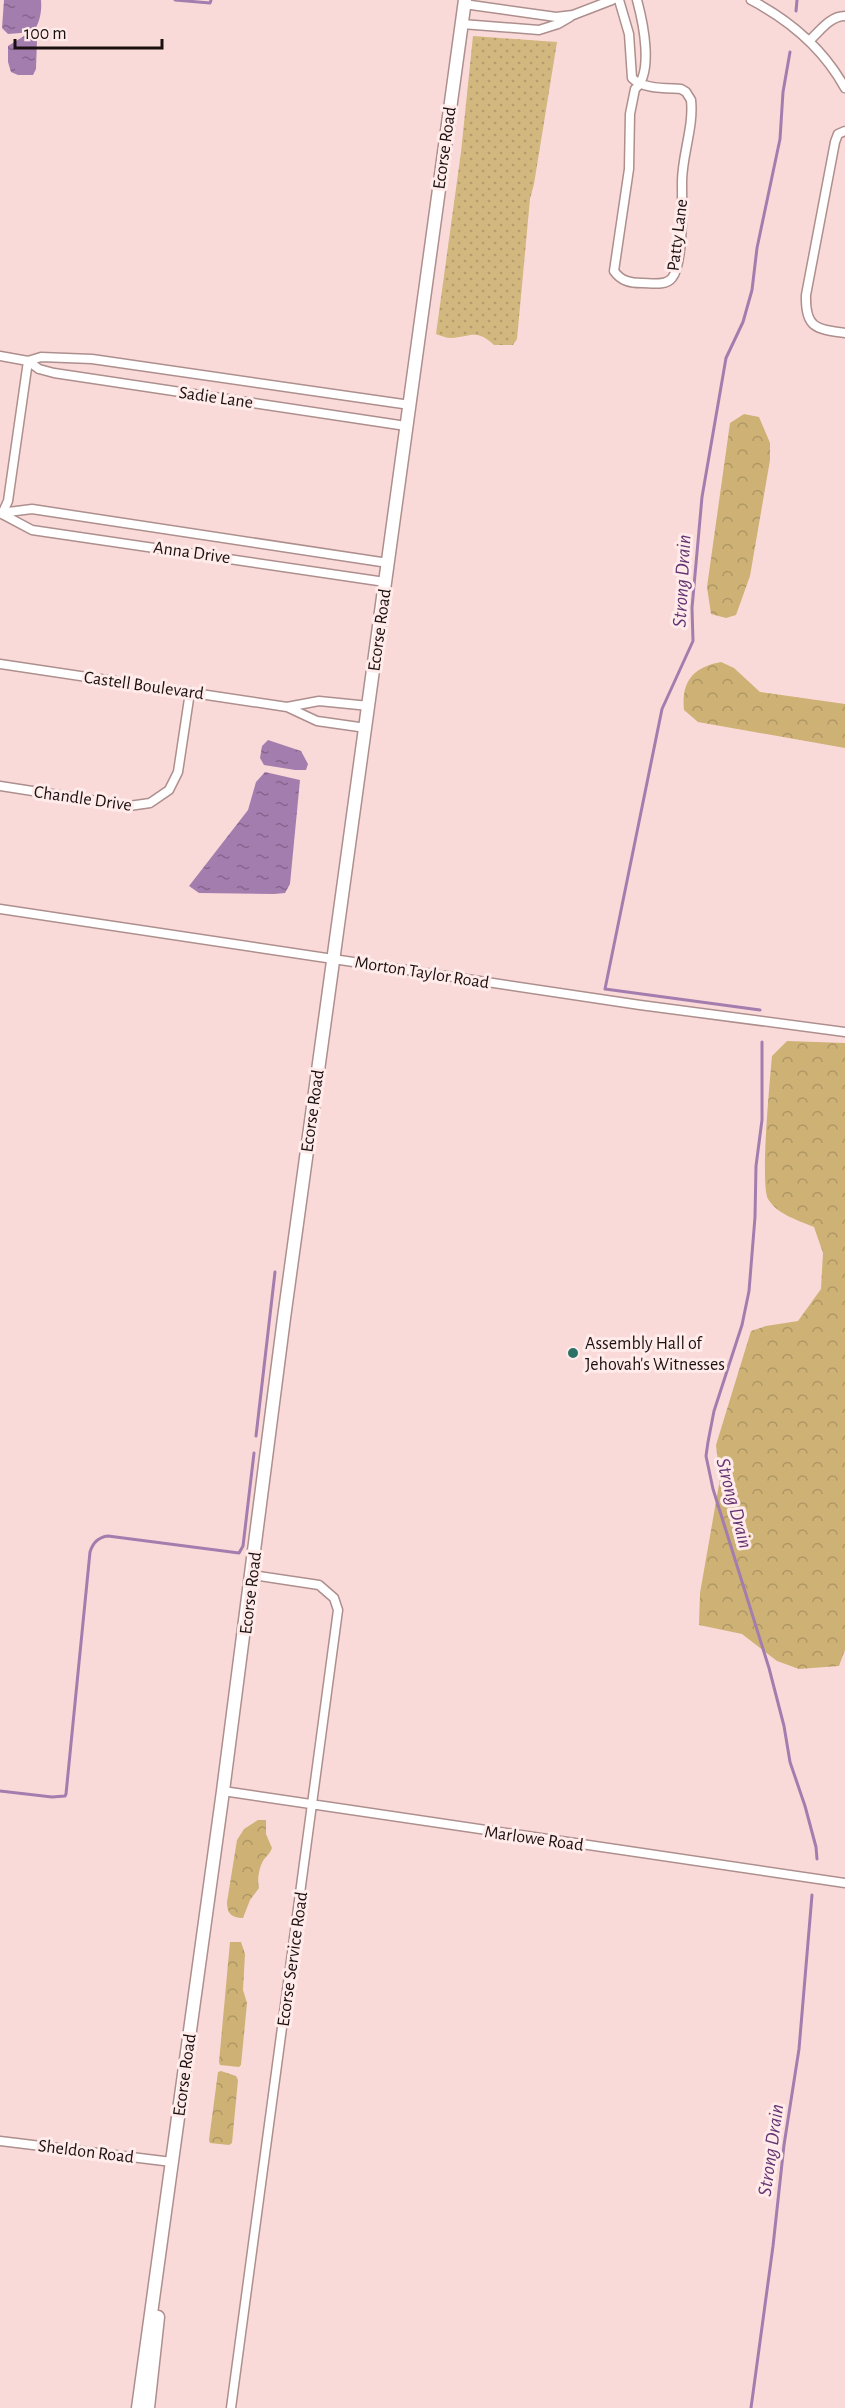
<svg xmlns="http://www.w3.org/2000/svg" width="845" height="2408" font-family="'Alegreya Sans',sans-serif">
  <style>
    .grass { fill: url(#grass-dots) }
    .forest { fill: url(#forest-crowns) }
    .water { fill: url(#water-ripples) }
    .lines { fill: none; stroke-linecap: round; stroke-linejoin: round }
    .stream { stroke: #a47daf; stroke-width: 3 }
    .street-casing { stroke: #ad8f8e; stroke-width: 11 }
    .secondary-casing { stroke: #ad8f8e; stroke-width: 15 }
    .street { stroke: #fff; stroke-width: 8 }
    .secondary { stroke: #fff; stroke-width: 12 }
    .poi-dot { fill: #2c7165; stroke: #ffebea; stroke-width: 2 }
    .labels { text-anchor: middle; stroke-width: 6; stroke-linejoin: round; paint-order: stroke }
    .street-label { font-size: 18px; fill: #1a100f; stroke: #ffebea }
    .poi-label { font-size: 18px; fill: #1a100f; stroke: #ffebea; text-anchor: start }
    .water-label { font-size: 20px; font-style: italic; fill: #653372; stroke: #ffebea }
  </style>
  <defs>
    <pattern id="grass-dots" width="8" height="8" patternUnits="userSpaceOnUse" patternTransform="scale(1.5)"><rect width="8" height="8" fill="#d2b77e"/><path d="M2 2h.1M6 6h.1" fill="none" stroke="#b49c6c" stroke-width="1.8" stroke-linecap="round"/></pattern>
    <pattern id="forest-crowns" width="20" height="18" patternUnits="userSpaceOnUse" patternTransform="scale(1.5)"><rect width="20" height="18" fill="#cdb175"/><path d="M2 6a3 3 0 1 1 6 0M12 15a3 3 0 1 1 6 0" fill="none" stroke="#af9764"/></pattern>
    <pattern id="water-ripples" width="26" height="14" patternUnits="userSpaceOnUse" patternTransform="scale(1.5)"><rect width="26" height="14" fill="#a47daf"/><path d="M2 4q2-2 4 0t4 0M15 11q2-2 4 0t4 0" fill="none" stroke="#85658d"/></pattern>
  </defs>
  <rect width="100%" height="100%" fill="#fadad8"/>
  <path class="grass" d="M473,36l84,6 -23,142 -4,15 -13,140 -4,6h-19c-18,-17 -24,-8 -43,-7 -4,0 -10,-2 -15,-4l25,-182z"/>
  <path class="forest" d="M744,414l15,3 11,26v17l-20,116 -14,39 -10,3 -15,-4 -4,-27 23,-164z
    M721,662l13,6 26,24 85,12v44l-147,-26 -14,-12c-3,-28 9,-43 37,-48z
    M787,1041l58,2v607l-6,16 -40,3 -22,-8 -35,-27 -43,-9 1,-32 20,-114 -4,-34 35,-114 15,-5 32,-5 23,-32 2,-36 -9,-26c-16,-7 -36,-12 -46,-28 -8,-15 2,-120 4,-143z
    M258,1820h8v14l6,14c-2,6 -6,8 -9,13 -4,7 -6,19 -4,27l-9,12 -7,18c-12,0 -16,-5 -16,-16l10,-62 7,-11z
    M230,1942h11l4,12 -2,36 4,13 -6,62 -2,2 -19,-2 -1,-3z
    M221,2071l15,5 2,4 -6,63 -3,2 -19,-2 -1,-3 9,-68z"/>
  <path class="water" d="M4,0h37c1,11 -1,23 -8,32l-25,2 -6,-6z
    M24,36l13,4 -1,29 -3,6h-15l-7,-3 -3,-10v-16z
    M268,740l33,11 7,13 -2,6h-11l-31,-5 -4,-7 2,-12z
    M265,772l35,8 -10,104 -5,9 -11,1 -75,-1 -10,-7 59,-76 8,-28z"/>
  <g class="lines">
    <path class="stream" d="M175,0l35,3 1,-3
      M796,11l1,-11
      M760,1010l-155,-21 57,-280 31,-68 -1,-33 10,-111 24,-139 17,-36 9,-32 5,-42 23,-109 3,-47 7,-40
      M762,1042v78l-6,46 -1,51 -6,74 -7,34 -28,86 -6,31 -2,14 7,33 56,179 15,58 6,36 15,44 11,41 1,12
      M256,1436l19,-164
      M0,1791l52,6 13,-1 1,-2 24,-242c3,-10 9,-15 18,-16l131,17 4,-7 11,-93
      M751,2408l22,-162 11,-101 15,-96 13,-154"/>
    <g class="street-casing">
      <path id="street" d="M619,0l10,34 3,44c10,11 34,10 49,11l5,3 5,8c3,27 -9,55 -9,82 0,19 2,82 -10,96 -6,8 -21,5 -30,5 -12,0 -21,-2 -28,-12l15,-102 1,-55 5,-25c19,-16 8,-67 2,-89
        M751,0c40,21 72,48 94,88
        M464,4l92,13 17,-2 39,-15
        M462,24l77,6 19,-6 12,-7
        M810,40c10,-9 20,-24 35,-24
        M845,131l-7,3 -3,8 -29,153c-1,33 10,34 39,38
        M0,356l28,5 13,-4 51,2 318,46
        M28,361l11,8 15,4 352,53
        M0,513l32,-4 356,54
        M2,514l30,16 353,52
        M2,514l6,-13 20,-140
        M0,664l287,43 30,14 49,7
        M287,707l32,-6 50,5
        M0,786l129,20 21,-3 19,-13 9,-18 12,-80
        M0,909l640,96 205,27
        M223,1791l622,92
        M0,2141l172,21
        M231,2408l107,-798 -4,-12 -15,-13 -67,-10"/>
    </g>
    <g class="secondary-casing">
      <path id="secondary" d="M138,2408l85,-617 61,-473 181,-1318
        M148,2408l10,-91"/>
    </g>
    <use href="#street" class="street"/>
    <use href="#secondary" class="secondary"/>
  </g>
  <circle class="poi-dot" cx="573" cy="1353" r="6"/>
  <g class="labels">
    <g class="street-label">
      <text transform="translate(444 148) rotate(-82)" y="6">Ecorse Road</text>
      <text transform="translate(677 235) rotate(-83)" y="6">Patty Lane</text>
      <text transform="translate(216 397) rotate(8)" y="6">Sadie Lane</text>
      <text transform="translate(192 552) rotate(8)" y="6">Anna Drive</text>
      <text transform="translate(379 630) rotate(-82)" y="6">Ecorse Road</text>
      <text transform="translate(144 685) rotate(8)" y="6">Castell Boulevard</text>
      <text transform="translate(83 798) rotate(8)" y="6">Chandle Drive</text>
      <text transform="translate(422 972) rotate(9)" y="6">Morton Taylor Road</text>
      <text transform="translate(312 1111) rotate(-82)" y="6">Ecorse Road</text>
      <text transform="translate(250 1593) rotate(-83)" y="6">Ecorse Road</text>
      <text transform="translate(534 1838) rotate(8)" y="6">Marlowe Road</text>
      <text transform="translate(292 1959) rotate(-82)" y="6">Ecorse Service Road</text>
      <text transform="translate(184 2075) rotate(-82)" y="6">Ecorse Road</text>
      <text transform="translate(86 2151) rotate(7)" y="6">Sheldon Road</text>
    </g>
    <g class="poi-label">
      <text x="585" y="1349">Assembly Hall of<tspan x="585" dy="21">Jehovah's Witnesses</tspan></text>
    </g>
    <g class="water-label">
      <text transform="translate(681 581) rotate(-87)" y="7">Strong Drain</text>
      <text transform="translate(735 1503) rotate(75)" y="7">Strong Drain</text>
      <text transform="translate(770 2150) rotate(-82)" y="7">Strong Drain</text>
    </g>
  </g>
  <path d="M15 39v9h147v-9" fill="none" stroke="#1a100f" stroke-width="3"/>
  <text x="24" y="39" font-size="18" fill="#1a100f" stroke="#ffebea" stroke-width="4.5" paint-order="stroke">100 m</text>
</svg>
